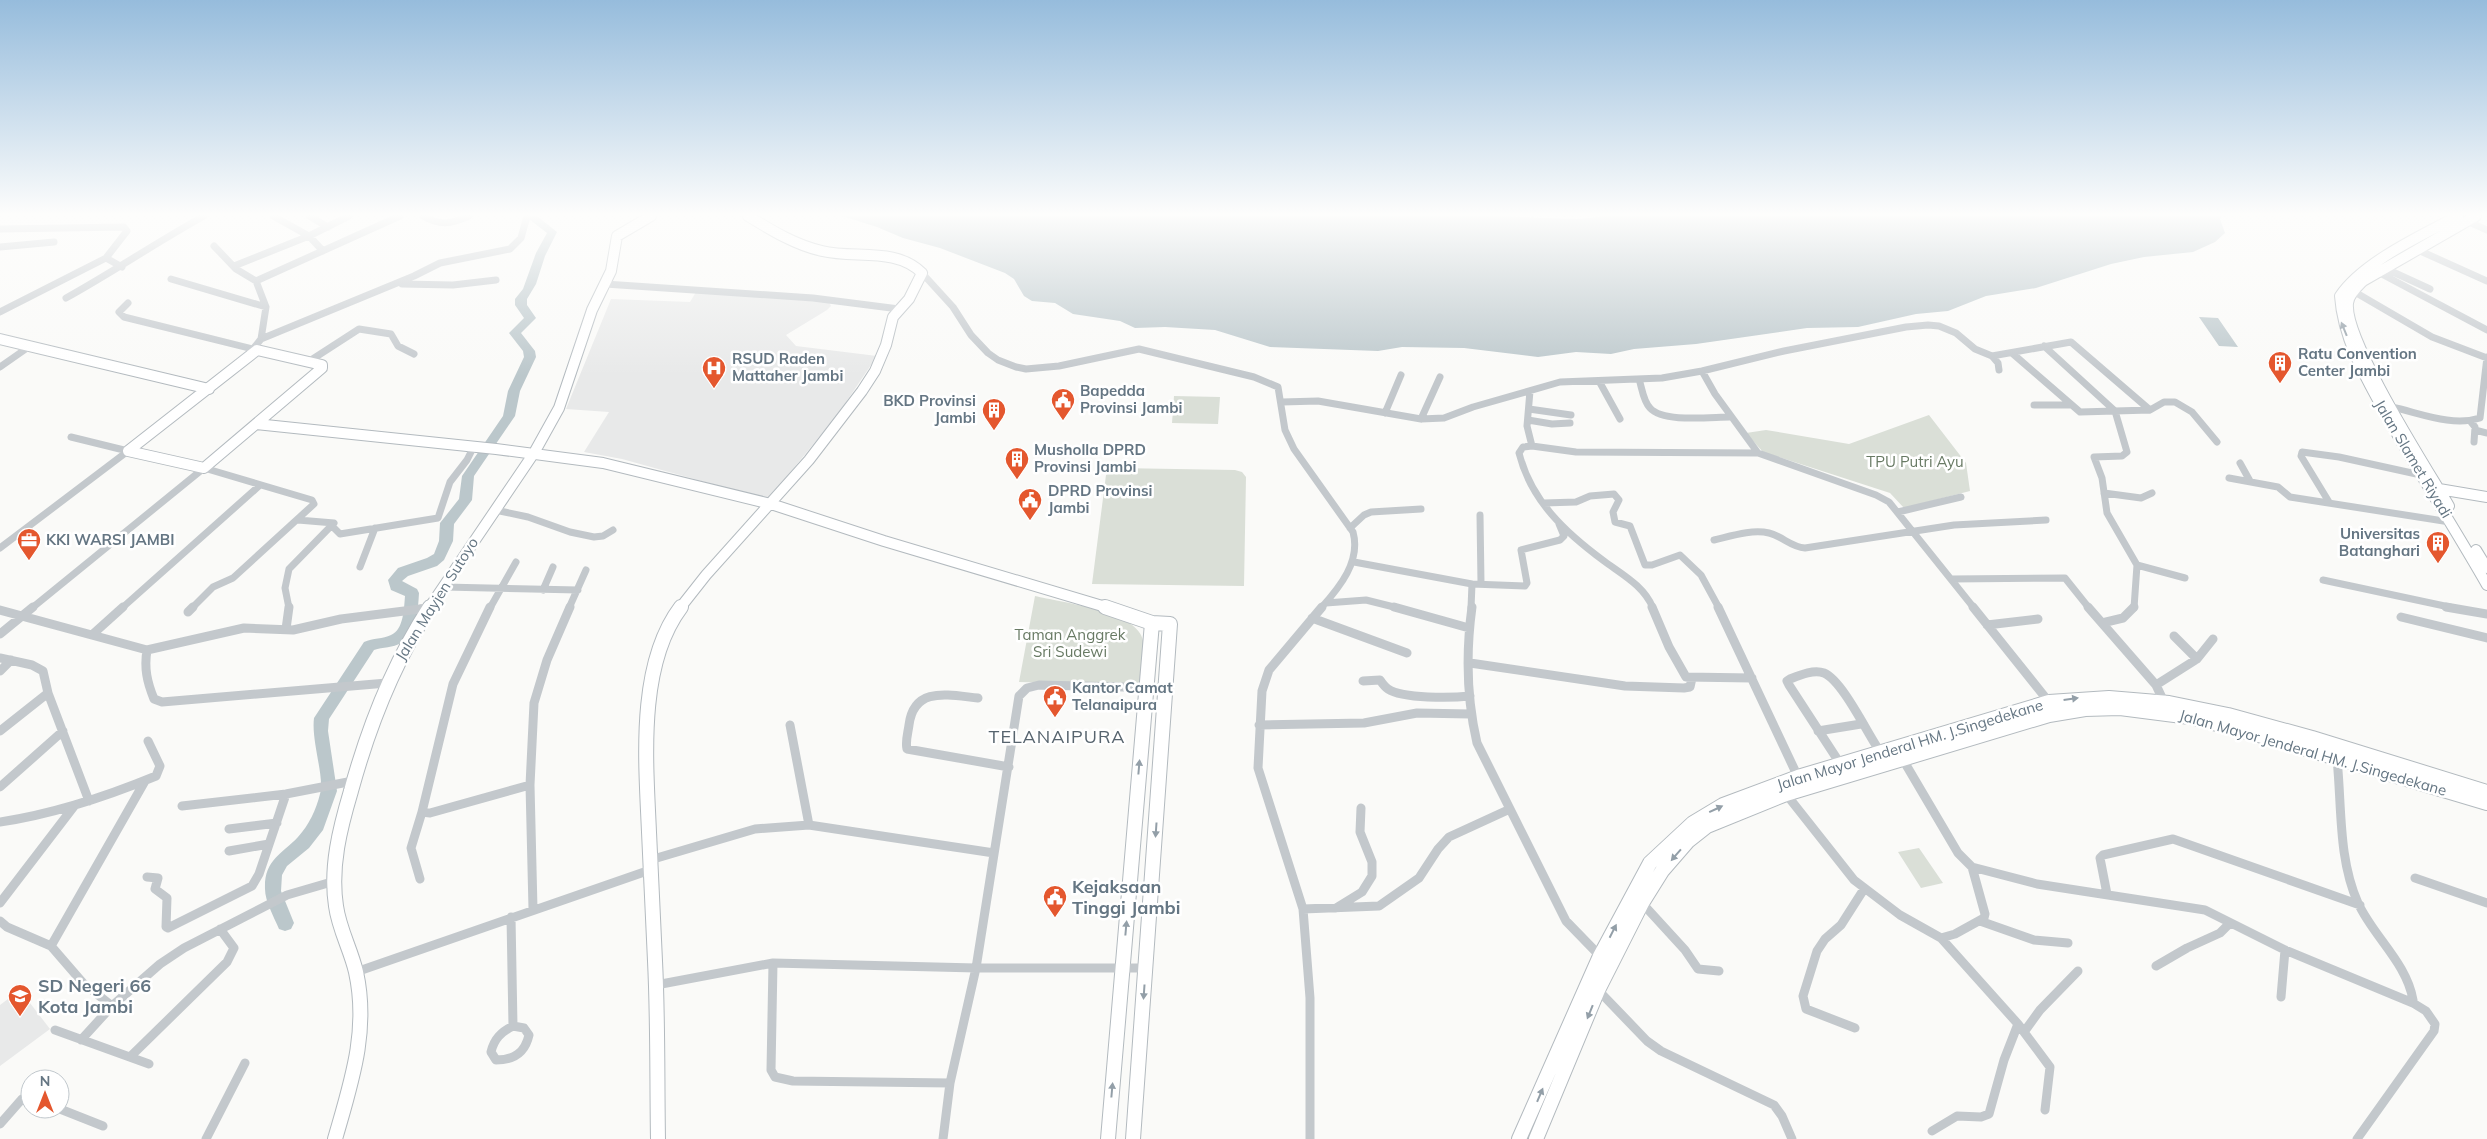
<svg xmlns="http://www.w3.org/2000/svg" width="2487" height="1139" font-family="Mulish,sans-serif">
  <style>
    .built { fill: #e8e9e9 }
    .green { fill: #dadfd7 }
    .water { fill: #bbc7cb }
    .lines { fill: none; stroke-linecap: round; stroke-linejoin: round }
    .river { fill: #bbc7cb; fill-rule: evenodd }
    .secondary-far1-casing { stroke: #b3babf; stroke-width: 12 }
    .secondary-casing { stroke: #b3babf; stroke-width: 16 }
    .street-far1 { stroke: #c3c8cc; stroke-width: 7 }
    .street { stroke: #c3c8cc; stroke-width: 9 }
    .secondary-far1 { stroke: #fff; stroke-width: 10 }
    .secondary { stroke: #fff; stroke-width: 14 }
    .oneway { fill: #939fa8 }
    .labels { text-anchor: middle; stroke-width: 5; stroke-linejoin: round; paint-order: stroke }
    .poi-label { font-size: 15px; font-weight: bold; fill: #657683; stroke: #fff; text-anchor: start }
    .street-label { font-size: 15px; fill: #657683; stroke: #fff }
    .park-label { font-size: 15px; fill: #687a64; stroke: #fff }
    .quarter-label { font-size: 18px; letter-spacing: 1px; fill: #57646e; stroke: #fff }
    .near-poi-label { font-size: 18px; font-weight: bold; fill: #657683; stroke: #fff; text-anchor: start }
  </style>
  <rect width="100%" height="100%" fill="#fafaf8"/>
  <path class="built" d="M696,292l133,10 2,4 -4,4 -41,25 10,11 81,10 -39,58 -68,83 -7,1 -141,-39 -38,-7 25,-40 -43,-3 45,-110 79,3z
    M20,990l30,39 -50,37v-61z"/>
  <path class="green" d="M1174,396l46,1 -2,27 -46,-1z
    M1929,415l37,48 4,28 -66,17 -14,-15 -127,-41 -17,-19 20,-3 83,14z
    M1117,468l118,2 7,2 4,5 -2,109 -152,-2 14,-109z
    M1035,596c25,6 95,15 106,39 7,14 1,34 -1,50l-121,-3z
    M1919,848l24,35 -22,5 -23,-36z"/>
  <path class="water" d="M842,216h647l88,3 33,-3h612l-2,3 5,14 -10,9 -22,10 -49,5 -33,7 -75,24 -50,8 -38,15 -32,3 -58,13 -51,1 -111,16 -62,5 -23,5 -35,-2 -38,5 -74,-9 -62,-1 -24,4 -108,-4 -55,-17 -50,-3 -30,1 -15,-7 -47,-7 -18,-11 -23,-2 -8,-5 -10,-17 -9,-6 -65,-25 -37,-10 -26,-11z
    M2199,317l19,1 20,29 -19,-1z"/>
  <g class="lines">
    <path class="river" d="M525,216h12l20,16 -12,24 -9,28 -9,15v6l9,13 -15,15 14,18 1,6 -16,34 -5,25 -41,60 -2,24 -18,24 -1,17 -9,19 -7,6 -29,10 -6,5 15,8 2,4c-1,16 -2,42 -18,50 -8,5 -18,4 -27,7l-45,69 -1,12 9,60 -14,39 -14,18 -22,18 -5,9 -1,16 13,32 -3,6 -6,2 -6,-2c-5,-12 -14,-28 -14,-40 -1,-29 16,-34 33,-52 11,-12 18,-27 22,-43 5,-16 -9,-53 -6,-76l50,-76c9,-4 19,-3 27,-7 13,-5 13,-28 14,-39l-14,-6 -3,-10 10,-12 29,-10 7,-4 5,-13 1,-18 19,-24 3,-23 41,-60 5,-25 16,-34 -1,-6 -14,-18 15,-15 -9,-13v-6l8,-10 13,-36 11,-20z"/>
    <g class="secondary-far1-casing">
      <path id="secondary-far1" d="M2458,216c-36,19 -95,46 -118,80 3,44 27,84 48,122 32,57 67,111 99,167
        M0,339l209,50
        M257,350l65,15v3l-118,100 -76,-17z
        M256,424l240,25 107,14 168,41 113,37 225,67
        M2439,489l48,8
        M2449,506c-22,-37 -105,-166 -101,-203 1,-9 9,-16 15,-22l113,-65
        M2476,550l11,18
        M429,608l105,-155 25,-45 33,-98 19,-39 6,-35 34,-20
        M680,608l26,-33 103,-115 53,-69 13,-20 11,-26 7,-28 16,-18 13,-26c-26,-26 -67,-14 -100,-22 -27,-6 -51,-21 -74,-35"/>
    </g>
    <g class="secondary-casing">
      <path id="secondary" d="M1105,607l47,16 18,1 -37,515
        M335,1139c16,-56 34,-108 21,-167 -5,-22 -17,-43 -20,-66 -6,-39 4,-78 15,-115 18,-66 42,-127 79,-184
        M658,1139c-1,-59 0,-119 -3,-178 -2,-43 -4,-86 -6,-129 -3,-70 -12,-167 32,-225
        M1108,1139l44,-516
        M1519,1139l81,-183 50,-93 43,-40 30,-18 75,-28 251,-75 60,-4 60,5 59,12 84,23 175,54
        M1536,1139l62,-149 44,-87 20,-32 26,-30 19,-15 79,-32 263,-79 36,-6 35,-1 70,9 69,18 228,68"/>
    </g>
    <path class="street-far1" d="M273,216l36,20 14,15
      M309,216l19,11
      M423,216c17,10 28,8 46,0
      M2467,221l20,9
      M0,229l124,-2 3,4 -21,27 16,9
      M214,246l22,23 20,12
      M0,247l54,-5
      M2418,250l69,31
      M234,266l75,-30 40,-20
      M2382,267l48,22
      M2378,272l109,58
      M922,273l31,34 18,28 17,18 10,7 18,7 10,2 33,-3 80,-17 115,28 24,10 7,43 9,19 59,83c8,29 -13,55 -32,76
      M171,279l95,28
      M402,284l51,1 43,-5
      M605,284l208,14 86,11
      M2353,291l79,46 55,21
      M66,298c47,-26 91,-56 138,-82
      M128,303l-9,9 5,5 133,33
      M0,312l106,-54
      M261,339l153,-63 26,-13 70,-14 11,-11 6,-22
      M2044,346l71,65 12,41 -5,4 -28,1 8,21 5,35 30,52 -3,43
      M253,349l8,-10 5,-32 -10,-26 144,-65
      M2012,353l68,59 70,-2 14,-8h11l17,10 25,30
      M1992,356l79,-14 79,68
      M308,362l51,-33 32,5 7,12 16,8
      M0,367l30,-21
      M1702,371l13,23 43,59 118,42 13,7 85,106
      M1639,379c3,9 4,22 11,29 13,15 61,9 80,9
      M1599,381l21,38
      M1530,391l-3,35 5,20 44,6 182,1
      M1282,402l36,-1 103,18 23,-1 29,-11 87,-25 102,-4 40,-7 82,-20 122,-24 22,-2 11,1 17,7 19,16 17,7 6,7 1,7
      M2034,405h37
      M2392,407c28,6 60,20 88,11l7,-61
      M1529,409l42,6
      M1385,413l16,-38
      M1421,419l19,-42
      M1528,420l24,4 18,-1
      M2471,422l4,5 -1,15
      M2475,430l12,3
      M71,437l57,14
      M1532,446l-9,1 -4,6c12,48 47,80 85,108 19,14 40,25 49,47
      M2240,463l10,18
      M2229,478l49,9 12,10 160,25
      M2104,493l37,5 11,-5
      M2329,502l-28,-46 1,-4 37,5 82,18
      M1544,503l32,-1 14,-6 24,-2 5,6 -6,12 2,10 15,4 15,39h7l28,-10 21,20 18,33
      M495,510l33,7 42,15 24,5 9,-1 10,-6
      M1898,512l63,-15
      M1480,515l1,68
      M333,527l7,7 98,-16 12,-36 17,-22 7,-14
      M1350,528l14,-13 7,-3 50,-3
      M1714,540c17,-4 38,-11 55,-7 13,3 22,14 36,15l149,-23 92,-5
      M0,548l128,-97
      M1354,562l118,22 -1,24
      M2137,565l48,13
      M360,567l15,-39
      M1951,579l114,-1 24,30
      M2323,580l131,28
      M1472,584l53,2 2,-3 -6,-33 39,-10 4,-4 -5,-12
      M444,587l134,3
      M543,590l10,-23
      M1326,603l40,-3 32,8
      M32,608l172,-140 108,32 2,4 -81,74 -20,9 -21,21
      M122,608l137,-122
      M289,608l-4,-20 4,-19 45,-46 -36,-3
      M421,608h7
      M490,608l26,-46
      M569,608l17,-38"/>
    <path class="street" d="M490,607l-37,77 -31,128 8,1 100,-28
      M1394,607l75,21
      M1472,607c-6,44 -5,93 5,136l89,178 34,35
      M1652,607l17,40 17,30 66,1
      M1718,607l80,170
      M1973,607l76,95
      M2088,607l68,78 8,17
      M2446,607l41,7
      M0,610l147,40 97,-22 49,2 48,-11 87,-11
      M188,612l5,-5
      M2401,617l86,21
      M1312,618l95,35
      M2102,623l21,-5 11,-11
      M1987,625l51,-6
      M286,629l3,-22
      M0,634l33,-27
      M93,634l30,-27
      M2174,636l23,23
      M147,650c-3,18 0,32 7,49l8,3 225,-19
      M0,658l32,7 11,6 5,22 41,108
      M1470,663l155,23 59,2 6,-1 2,-9
      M0,671l11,-11
      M1363,681l17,-1c2,3 5,7 8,9 15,10 64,9 82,7
      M2156,685l41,-26 16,-20
      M978,698c-30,-3 -64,-12 -69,27 -1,8 -4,17 -2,24l102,18
      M790,725l19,100
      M1259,725l105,-2 53,-10 53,1
      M0,731l48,-38
      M1818,731l43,-7
      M1902,758l56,95 14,14 65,17 168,26 80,40 128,53 13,8 9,13 -1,7 -77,108
      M2337,759c5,48 1,99 21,144 15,33 49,60 55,97
      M1841,765l-52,-80 -2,-4 3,-2c10,-4 24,-10 34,-6 19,8 44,62 57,80
      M0,787l63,-56
      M1786,794l68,86 46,35 41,23 77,86 32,43 -5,43
      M182,806l104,-12 67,-13
      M0,822c54,-8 105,-25 156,-46l4,-10 -12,-25
      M229,829l48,-6
      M229,851l40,-7
      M650,860l105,-31 54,-4 185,28
      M147,877l11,1 -3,11 12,9 -1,29 2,1 84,-42 7,-12 27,-80
      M2415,878l72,25
      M420,879l-9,-31 11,-36
      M2107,894l-7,-36 3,-3 70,-16 187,66
      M0,903l75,-98
      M1642,903l43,47 13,19 21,2
      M1336,908l26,-16 10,-16v-14l-12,-30 1,-24
      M533,909l-3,-124 4,-82 13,-43 23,-53
      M1303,909l76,-3 40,-28 19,-29 11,-12 61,-28
      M511,917l2,109
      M0,921l7,6 44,19 32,37 29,23
      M1980,921l54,19 34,3
      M1941,938l14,-4 29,-16 1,-4 -13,-47
      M51,946l94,-165
      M773,963l-2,107 4,7 18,4 157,2
      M2156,966l31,-18 33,-15 10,-10
      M356,972l294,-102
      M656,985l117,-22 203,5h170
      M1598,990l49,51 14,10 113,54 8,11 10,23
      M2281,997l4,-47
      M513,1026l11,2 5,7c-4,18 -15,25 -33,25l-5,-8c3,-13 10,-20 22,-26z
      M1855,1028l-49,-19 -3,-13 14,-45 8,-12 16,-14 23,-36
      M55,1030l94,34
      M2024,1032l16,-22 38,-39
      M81,1040l31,-34 48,-42 24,-16 103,-53 48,-14
      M130,1057l97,-95 7,-14 -14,-19
      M60,1109l43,17
      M0,1124l22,-25 8,-1
      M1932,1131l25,-15 24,1 8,-3 15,-54 14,-36
      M206,1139l39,-76
      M943,1139l7,-56 26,-115 43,-272 8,-8 12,-3 127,3
      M1310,1139v-141l-7,-89 -45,-141 4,-77 7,-21 53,-63"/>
    <use href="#secondary-far1" class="secondary-far1"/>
    <use href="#secondary" class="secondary"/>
  </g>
  <defs><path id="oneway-solid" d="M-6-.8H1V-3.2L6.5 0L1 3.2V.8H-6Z" transform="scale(1.25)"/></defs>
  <g class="oneway">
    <use href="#oneway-solid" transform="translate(2344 329) rotate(-112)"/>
    <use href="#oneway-solid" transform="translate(2071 699) rotate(-8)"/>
    <use href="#oneway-solid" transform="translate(1139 767) rotate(-85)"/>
    <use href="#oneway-solid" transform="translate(1716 809) rotate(-25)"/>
    <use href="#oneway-solid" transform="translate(1156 830) rotate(94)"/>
    <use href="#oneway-solid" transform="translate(1676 855) rotate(131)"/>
    <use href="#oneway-solid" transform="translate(1126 928) rotate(-85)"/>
    <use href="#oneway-solid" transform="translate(1613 931) rotate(-63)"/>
    <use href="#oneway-solid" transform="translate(1144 992) rotate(94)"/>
    <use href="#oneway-solid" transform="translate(1590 1012) rotate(112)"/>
    <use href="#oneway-solid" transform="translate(1112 1090) rotate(-85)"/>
    <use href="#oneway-solid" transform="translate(1540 1095) rotate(-67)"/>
  </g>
  <linearGradient id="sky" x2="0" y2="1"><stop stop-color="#96bcdc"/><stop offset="0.57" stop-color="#fdfdfc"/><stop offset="1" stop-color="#fdfdfc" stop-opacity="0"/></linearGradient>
  <rect width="2487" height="376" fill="url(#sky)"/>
  <defs>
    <g id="building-pin" transform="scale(1.25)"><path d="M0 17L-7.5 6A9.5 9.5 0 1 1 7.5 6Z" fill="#e4572e" stroke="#fff"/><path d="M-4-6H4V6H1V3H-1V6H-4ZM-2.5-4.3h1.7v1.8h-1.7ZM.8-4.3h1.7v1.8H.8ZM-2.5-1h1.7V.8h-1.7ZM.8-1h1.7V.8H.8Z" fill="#fff"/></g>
    <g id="hospital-pin" transform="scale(1.25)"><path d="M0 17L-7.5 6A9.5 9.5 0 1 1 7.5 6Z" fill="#e4572e" stroke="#fff"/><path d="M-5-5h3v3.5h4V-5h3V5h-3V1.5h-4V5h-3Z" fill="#fff"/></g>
    <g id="civic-pin" transform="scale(1.25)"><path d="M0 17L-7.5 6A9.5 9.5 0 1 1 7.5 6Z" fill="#e4572e" stroke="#fff"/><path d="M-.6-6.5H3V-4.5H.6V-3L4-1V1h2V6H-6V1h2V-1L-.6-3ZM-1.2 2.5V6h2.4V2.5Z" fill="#fff"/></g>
    <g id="office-pin" transform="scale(1.25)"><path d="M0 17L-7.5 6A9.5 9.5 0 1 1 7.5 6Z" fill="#e4572e" stroke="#fff"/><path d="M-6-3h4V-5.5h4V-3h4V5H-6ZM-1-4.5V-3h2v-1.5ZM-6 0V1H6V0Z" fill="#fff"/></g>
    <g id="school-pin" transform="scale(1.25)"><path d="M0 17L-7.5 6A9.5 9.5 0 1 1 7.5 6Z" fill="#e4572e" stroke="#fff"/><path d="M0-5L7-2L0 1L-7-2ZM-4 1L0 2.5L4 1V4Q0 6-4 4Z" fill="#fff"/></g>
  </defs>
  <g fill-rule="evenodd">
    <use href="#building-pin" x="2280" y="363"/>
    <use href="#hospital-pin" x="714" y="368"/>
    <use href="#civic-pin" x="1063" y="400"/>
    <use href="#building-pin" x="994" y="410"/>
    <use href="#building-pin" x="1017" y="459"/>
    <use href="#civic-pin" x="1030" y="500"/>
    <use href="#office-pin" x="29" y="540"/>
    <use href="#building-pin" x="2438" y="543"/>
    <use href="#civic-pin" x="1055" y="697"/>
    <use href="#civic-pin" x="1055" y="897"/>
    <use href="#school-pin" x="20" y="996"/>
  </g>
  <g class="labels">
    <g class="poi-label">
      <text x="2298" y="359">Ratu Convention<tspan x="2298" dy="17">Center Jambi</tspan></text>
      <text x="732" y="364">RSUD Raden<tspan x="732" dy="17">Mattaher Jambi</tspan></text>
      <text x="1080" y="396">Bapedda<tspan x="1080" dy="17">Provinsi Jambi</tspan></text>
      <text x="976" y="406" text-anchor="end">BKD Provinsi<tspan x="976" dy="17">Jambi</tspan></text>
      <text x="1034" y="455">Musholla DPRD<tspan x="1034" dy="17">Provinsi Jambi</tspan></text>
      <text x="1048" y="496">DPRD Provinsi<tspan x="1048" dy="17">Jambi</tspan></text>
      <text x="2420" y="539" text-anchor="end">Universitas<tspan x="2420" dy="17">Batanghari</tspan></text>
      <text x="46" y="545">KKI WARSI JAMBI</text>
      <text x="1072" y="693">Kantor Camat<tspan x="1072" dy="17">Telanaipura</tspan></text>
    </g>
    <g class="street-label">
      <text transform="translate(2413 459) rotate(59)" y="5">Jalan Slamet Riyadi</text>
      <text transform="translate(437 599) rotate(-58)" y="5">Jalan Mayjen Sutoyo</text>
      <text transform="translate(1910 745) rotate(-17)" y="5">Jalan Mayor Jenderal HM. J.Singedekane</text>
      <text transform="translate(2313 753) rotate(16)" y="5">Jalan Mayor Jenderal HM. J.Singedekane</text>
    </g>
    <g class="park-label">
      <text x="1915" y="467">TPU Putri Ayu</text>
      <text x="1070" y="640">Taman Anggrek<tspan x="1070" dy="17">Sri Sudewi</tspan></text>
    </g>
    <g class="quarter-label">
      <text x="1057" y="743">TELANAIPURA</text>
    </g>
    <g class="near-poi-label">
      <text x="1072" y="893">Kejaksaan<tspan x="1072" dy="21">Tinggi Jambi</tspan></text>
      <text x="38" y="992">SD Negeri 66<tspan x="38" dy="21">Kota Jambi</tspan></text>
    </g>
  </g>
  <g transform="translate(45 1094)"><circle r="24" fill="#ffffff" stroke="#c1c8cd"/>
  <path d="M0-4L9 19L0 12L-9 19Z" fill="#e4572e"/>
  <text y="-8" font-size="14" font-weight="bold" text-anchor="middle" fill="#657683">N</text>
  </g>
</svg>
